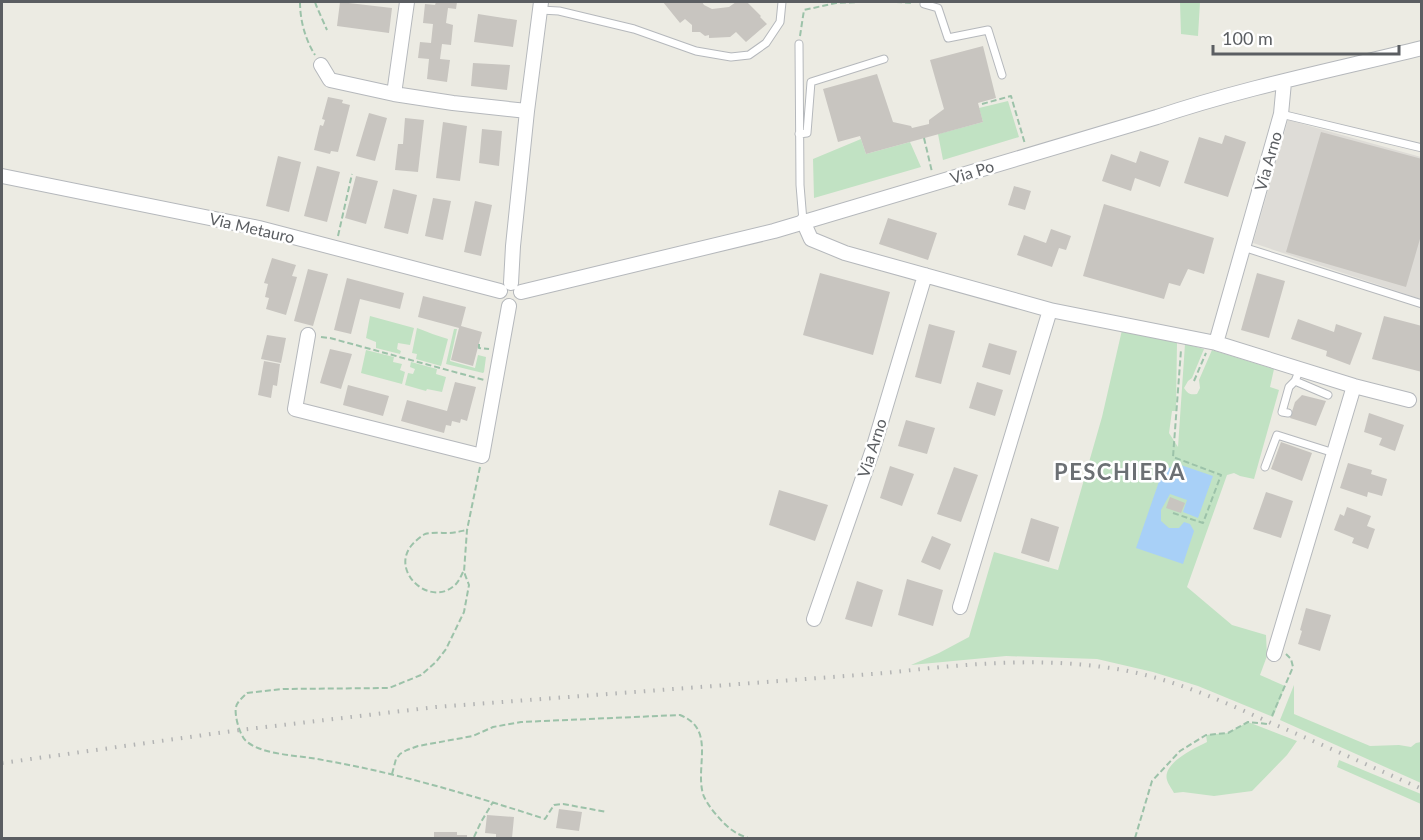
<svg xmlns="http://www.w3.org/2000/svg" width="1423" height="840" font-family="Lato,sans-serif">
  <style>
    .industrial { fill: #dedcd7 }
    .green { fill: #c1e2c3 }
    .water { fill: #a8d0f7 }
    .building { fill: #c8c5c0 }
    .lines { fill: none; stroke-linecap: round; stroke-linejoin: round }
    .service-casing { stroke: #b5b8bc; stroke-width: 9 }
    .minor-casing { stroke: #b5b8bc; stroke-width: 16 }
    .path { stroke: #9cc2a9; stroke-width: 2; stroke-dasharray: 6 3; stroke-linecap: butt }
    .service { stroke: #fff; stroke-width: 7 }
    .minor { stroke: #fff; stroke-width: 14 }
    .rail { stroke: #b3b4b4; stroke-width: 4; stroke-dasharray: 1.5 8; stroke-linecap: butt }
    .labels { text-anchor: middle; stroke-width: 5; stroke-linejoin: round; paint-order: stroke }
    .street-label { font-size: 16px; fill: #5b5e62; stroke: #fff }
    .district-label { font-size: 22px; font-weight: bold; letter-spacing: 1.5px; fill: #6c7074; stroke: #fff }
  </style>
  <rect width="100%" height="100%" fill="#ecebe3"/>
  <path class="industrial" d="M1288,120l133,37v142l-168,-56z"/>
  <path class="green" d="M1180,2h20l-2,34 -17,-2z
    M1008,101l11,36 -76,23 -5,-26 45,-12 -4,-14z
    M861,139l5,15 44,-12 11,25 -107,31 -1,-39z
    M370,316l44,12 -4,17 -12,-2 -1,6 4,2 -1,3 -24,-6v-6l-10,-4z
    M417,328c11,4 20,8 31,11l-7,27 -25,-7 1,-5 -5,-1z
    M454,329h3l-7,32 25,7 3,-13 8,2 -2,15 -1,1 -37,-9z
    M1122,330l55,12 -1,69h-4l-3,22 9,14 7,-103 19,5 -12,29 -4,3 -4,7c4,6 6,7 13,6l3,-6 -1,-8 13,-30 62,19 -4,18 9,3 -25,89 -14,-3 -6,-3 -7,2 -40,112 45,38 34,10 1,21 -7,19 25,11 -12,31 -75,-31 -45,-14 -56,-13 -91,-3 -95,9 28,-12 30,-16 25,-85 64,18 44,-153z
    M366,350l28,7 -1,5 9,2 -2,6 5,2 -3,12 -41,-11z
    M411,362l26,7 -1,5 10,3 -4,15 -15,-3 -1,2 -21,-6 3,-12 5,1 2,-5 -5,-2z
    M1294,685v29l76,32 29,-1 12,2 5,-4 5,-1v41l-141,-63z
    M1248,722l49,19 -10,14 -35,36 -38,5 -31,-4 -9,1c-2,-4 -6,-9 -7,-13 -5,-17 28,-32 40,-38l-1,-7 22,-2z
    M1339,760l82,34v10l-84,-37z"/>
  <path class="water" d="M1175,463l38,13 -15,42 -15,-6 4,-12 -17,-6 -9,16v11l8,7h10l5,-6 6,2 4,7 -11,33 -47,-16 28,-81 6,1z"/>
  <path class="building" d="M340,2l52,6 -3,25 -52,-7z
    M436,2h21l-1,7 -8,-1 -2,15 7,2 -2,20 -9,-1 -2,15 10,1 -3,22 -20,-3 2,-20 -11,-1 2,-16 11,1 2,-19 -10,-1 2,-19 10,1z
    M663,2h39l2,3 8,4 17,-2 7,-5h11l14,14 -1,1 7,7 -21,18 -10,-10 -6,5 -21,1v-3l-4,1 -5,-4h-8v-7l-7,-6 -5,4z
    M478,14l39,6 -4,27 -39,-5z
    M983,46l13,52 -18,5 5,19 -117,32 -6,-18 -22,6 -15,-53 54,-15 16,48 18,4 1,2 17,-4v-4l15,-11 -14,-49z
    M473,63l37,2 -3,25 -36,-4z
    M328,97l15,3 -1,3 8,2 -12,47 -7,-1 -1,3 -16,-4 6,-25 3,1 2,-6 -3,-1z
    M369,113l18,5 -12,43 -19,-5z
    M405,118l19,2 -6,52 -23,-2 3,-26h5z
    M443,122l24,4 -7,55 -24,-3z
    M482,129l20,2 -3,35 -20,-3z
    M1321,132l101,27v73l-16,55 -120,-35z
    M1225,135l21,7 -18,55 -44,-14 15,-46 23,7z
    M1140,151l29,10 -9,26 -25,-9 -4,13 -29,-10 9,-27 25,9z
    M278,156l23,6 -12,50 -23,-6z
    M317,166l23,6 -13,50 -23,-6z
    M356,176l22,5 -12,43 -21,-6z
    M1014,186l17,5 -6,19 -17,-5z
    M393,189l24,6 -9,39 -24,-6z
    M433,198l18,3 -8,39 -18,-4z
    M475,201l17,4 -11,51 -17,-4z
    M1104,204l110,34 -10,36 -16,-5 -8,17 -11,-3 -5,16 -81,-23z
    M888,218l49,15 -9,27 -49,-16z
    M1051,229l20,7 -5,14 -7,-2 -7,19 -35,-12 7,-20 22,8z
    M272,258l24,7 -4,11 5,1 -11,38 -20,-6 3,-11 -4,-1 3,-13 -4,-1z
    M308,269l20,5 -15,52 -19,-5z
    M820,273l70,19 -17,63 -70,-20z
    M1257,273l28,8 -16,57 -28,-8z
    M347,278l57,15 -4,16 -40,-10 -9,35 -17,-4z
    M423,296l43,11 -5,19 21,6 -9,34 -22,-6 8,-32 -41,-11z
    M1384,316l38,10v46l-50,-13z
    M1298,319l36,13 2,-8 26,9 -12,32 -24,-9 1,-5 -36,-12z
    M929,324l26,7 -14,53 -26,-7z
    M267,335l19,3 -5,25 -20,-4z
    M989,343l28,8 -7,24 -28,-8z
    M330,349l22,5 -11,35 -21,-6z
    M264,361l16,3 -3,22 -4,-1 -2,13 -13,-3z
    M455,382l21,5 -9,34 -6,-2 -1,4 -8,-2 -1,5 -5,-1 -2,8 -43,-12 6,-21 40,11z
    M977,382l26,8 -8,26 -26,-8z
    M348,385l41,11 -6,20 -40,-11z
    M1302,395l24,6 -10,25 -26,-8 5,-16z
    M1369,413l35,12 -9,26 -16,-6 3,-7 -18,-6z
    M906,420l29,8 -8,26 -29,-8z
    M1281,442l31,11 -10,28 -31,-12z
    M1348,463l24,7 -1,4 16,5 -5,17 -14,-4 -1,5 -27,-9z
    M890,466l24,8 -12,32 -22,-8z
    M954,467l24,8 -17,47 -24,-8z
    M779,490l49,15 -13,36 -46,-16z
    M1266,492l27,9 -12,37 -28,-9z
    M1170,497l15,6 -4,10 -15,-5z
    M1347,507l24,9 -4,10 8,3 -7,20 -16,-6 2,-5 -20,-8 6,-16 4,2z
    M1031,518l28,9 -10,35 -28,-9z
    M932,536l19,8 -11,26 -19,-8z
    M907,579l36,11 -10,36 -35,-11z
    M857,581l26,9 -11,37 -27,-8z
    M1306,608l25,7 -11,36 -22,-7 4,-13 -2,-1z
    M559,809l23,3 -3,19 -23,-3z
    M487,815l27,2 -2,21h-16v-4l-11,-1z
    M434,832h23v3h10v3h-33z"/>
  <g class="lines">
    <g class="service-casing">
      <path id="service" d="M924,4l14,4 10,30 40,-8 14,45
        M540,10l19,1 75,18 62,22 35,6 18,-2 17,-12 14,-21 2,-20
        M799,44l1,141 3,36
        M1281,114l141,34
        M799,134l8,-1 4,-51 73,-23
        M1243,247l179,57
        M1295,381l33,14
        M1288,413l-6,-1 7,-25 6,-6 5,-12
        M1265,467l12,-32 57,18"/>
    </g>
    <g class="minor-casing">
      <path id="minor" d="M321,65l9,15 64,14 59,9 74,8
        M394,94l13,-92
        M2,176l257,52 241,63
        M803,221l8,18 34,14 205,57 166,33 138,43 55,14
        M511,283l2,-37 14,-135 14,-109
        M521,292l253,-61 383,-114c86,-29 176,-47 265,-69
        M308,335l-13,74 187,47 27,-150
        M1216,343l65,-229 3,-32
        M960,607l90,-297
        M814,619l59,-170 52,-174
        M1274,654l80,-268"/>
    </g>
    <path class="path" d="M300,2c0,18 5,37 15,53
      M315,2l1,3 11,25
      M896,2l18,1
      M800,36l4,-26 32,-7 22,-1
      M982,104l29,-8 14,48
      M924,138l8,34
      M338,236l14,-62
      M321,337l9,1 154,42
      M479,344v4l10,1
      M1194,381l12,-28
      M480,467l-13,63 -3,42 5,13 -5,27 -18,37 -10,13 -15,13 -32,13 -106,1 -36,4c-4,4 -10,9 -11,14 -2,8 4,29 10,34 15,13 46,14 65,17 80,13 157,36 234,61l9,-14 9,-1 44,8
      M1173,513l30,10 18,-48 -48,-18 8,-107
      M463,572c-2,4 -4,9 -7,12 -24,25 -66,-11 -45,-38 4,-5 9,-9 14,-12 8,-2 16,-1 23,-1 7,0 12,-2 19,-3
      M1272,716l21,-49 -2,-8 -5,-5
      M392,774l4,-15 4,-5 7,-4 11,-4 55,-10 20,-9 28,-5 159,-7c36,14 15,51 23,79 3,10 19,29 29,36 5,4 11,6 16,8
      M474,837l7,-15 12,-20
      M1135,838l17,-57 28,-30 26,-16 22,-2 20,-11 19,2"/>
    <use href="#service" class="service"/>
    <use href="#minor" class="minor"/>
    <path class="rail" d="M2,763l238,-33 196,-23 449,-34c72,-8 146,-16 218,-6 59,7 115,32 168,56 50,21 101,44 151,66"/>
  </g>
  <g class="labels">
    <g class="street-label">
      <text transform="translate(1268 161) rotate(-74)" y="6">Via Arno</text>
      <text transform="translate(972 172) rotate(-17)" y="6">Via Po</text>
      <text transform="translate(252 228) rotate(13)" y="6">Via Metauro</text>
      <text transform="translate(872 448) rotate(-72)" y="6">Via Arno</text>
    </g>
    <g class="district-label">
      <text x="1120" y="480">PESCHIERA</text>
    </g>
  </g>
  <rect width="1423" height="840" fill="none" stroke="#5b5e62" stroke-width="6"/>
  <path d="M1213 45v9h186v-9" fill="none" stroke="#5b5e62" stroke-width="3"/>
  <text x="1222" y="45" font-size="18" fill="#5b5e62" stroke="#ffffff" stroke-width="4.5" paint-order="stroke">100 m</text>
</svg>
